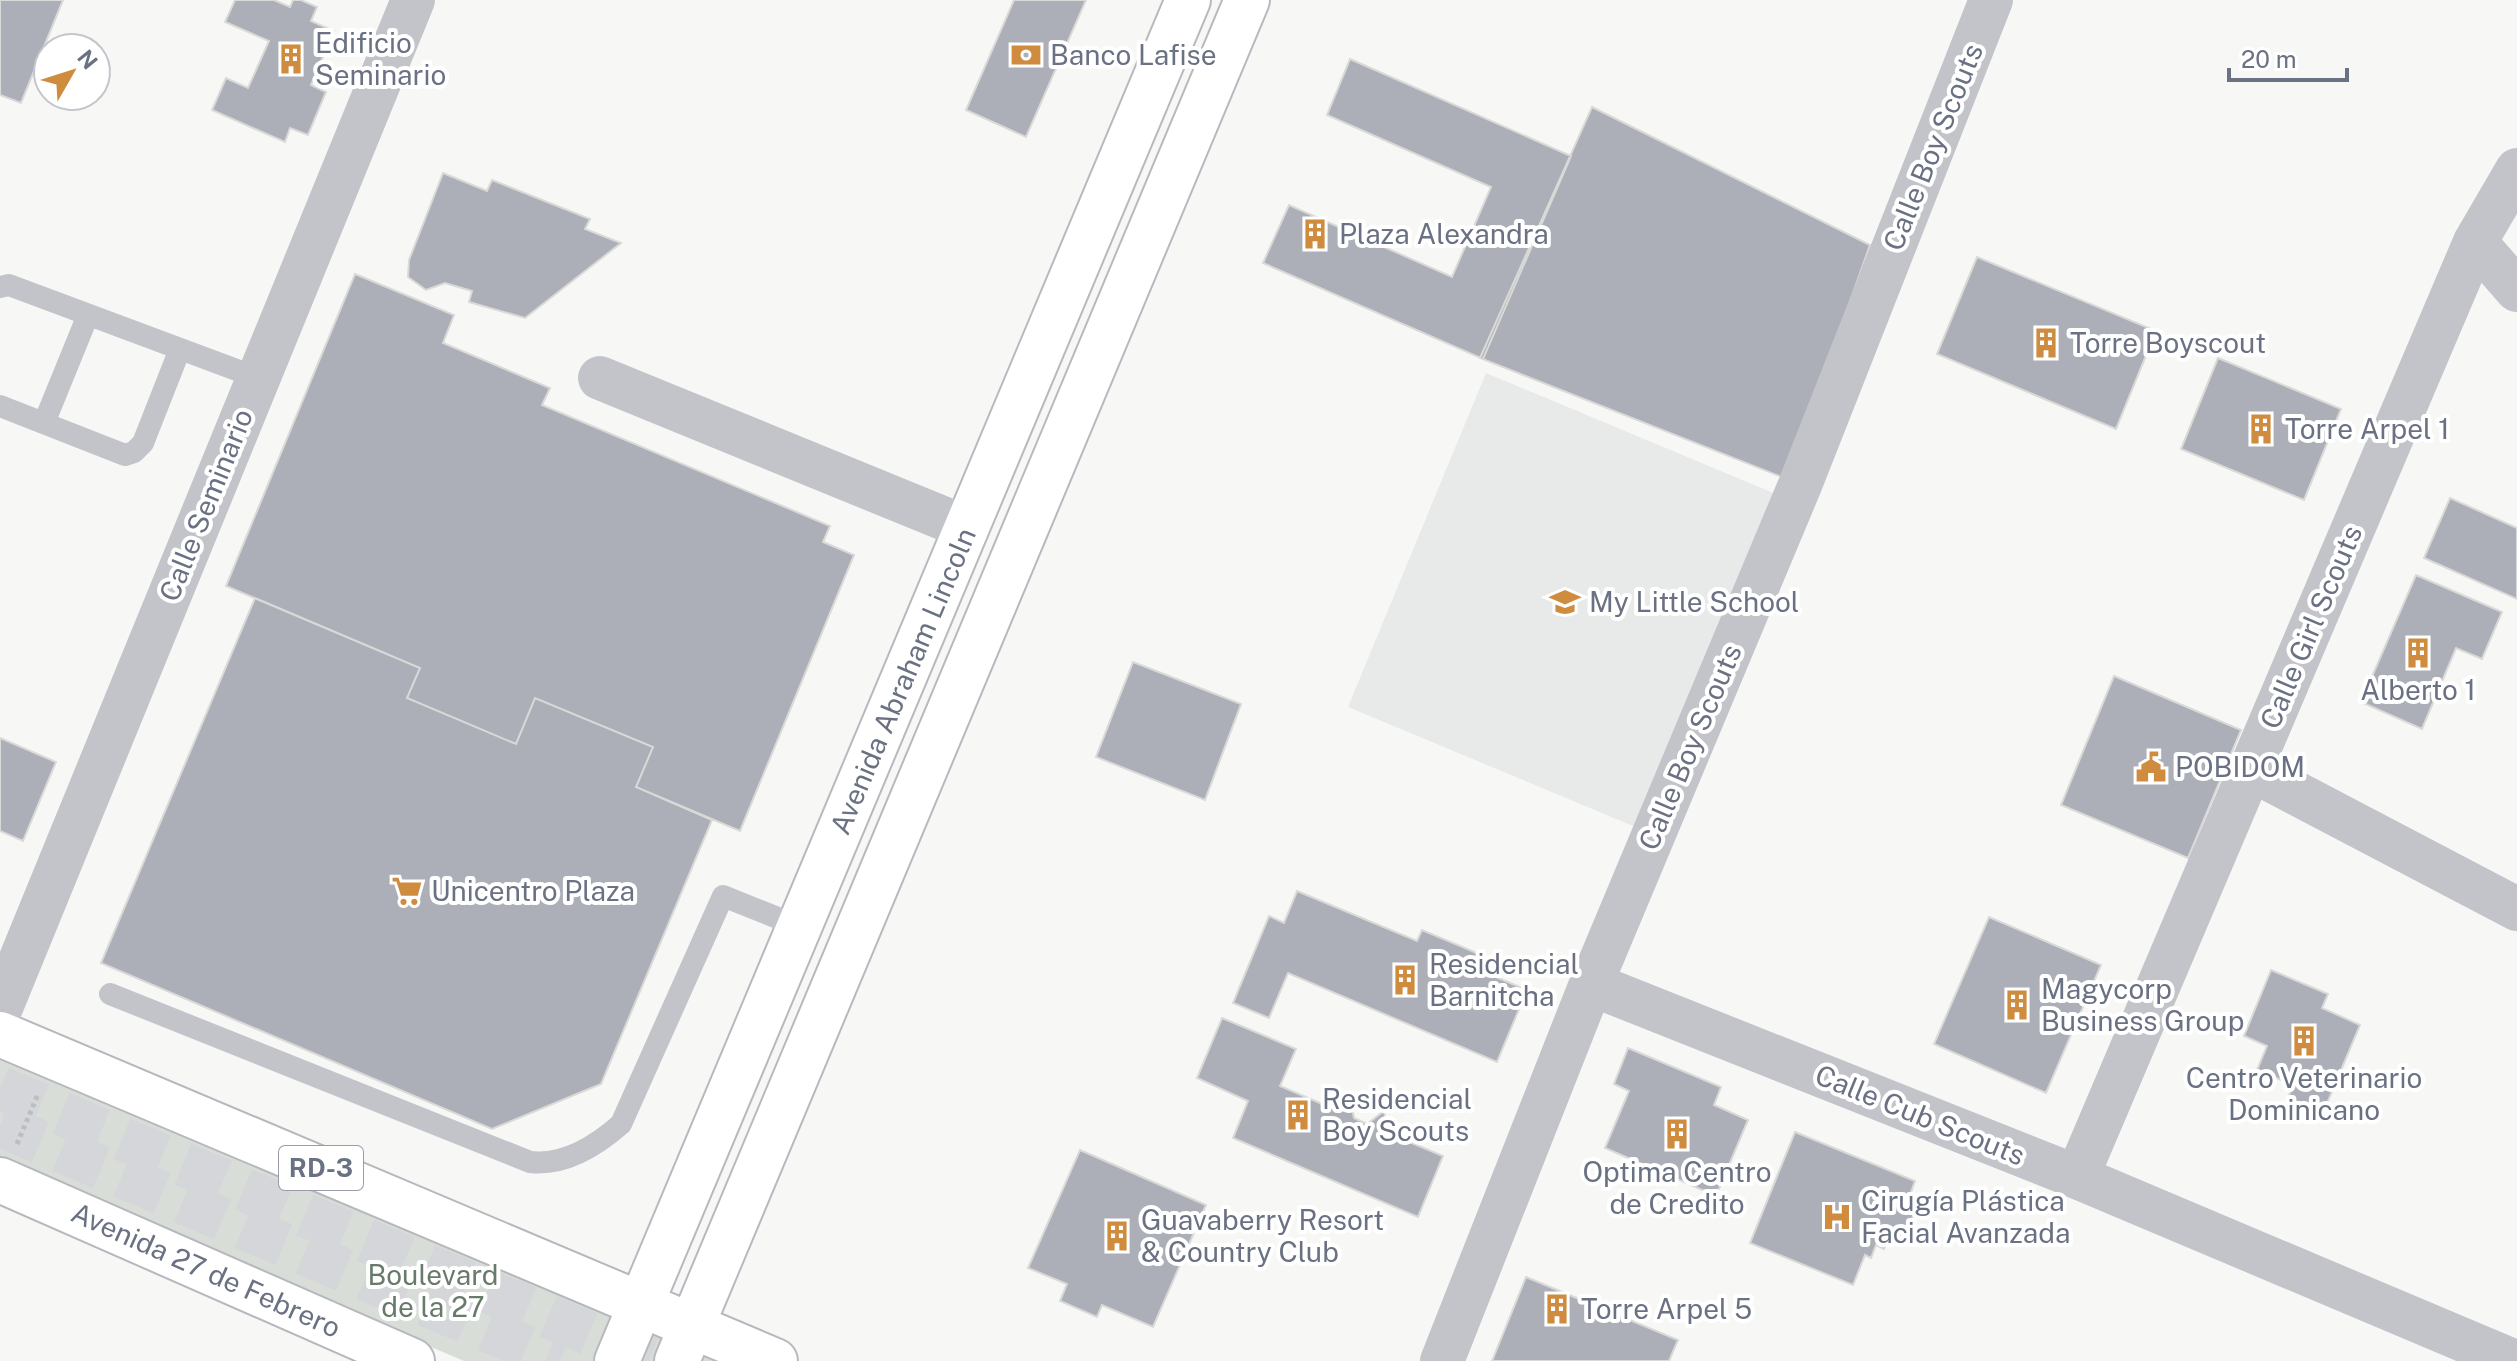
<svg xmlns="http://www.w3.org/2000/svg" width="2517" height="1361" font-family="'Public Sans',sans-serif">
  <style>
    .built { fill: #e8e9e9 }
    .green { fill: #d8ded7 }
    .building { fill: #acafb7; stroke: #d9d9d8; stroke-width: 2 }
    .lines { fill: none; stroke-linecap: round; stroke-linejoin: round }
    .motorway-tunnel { stroke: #d4d6d9; stroke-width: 44; stroke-dasharray: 44 22; stroke-linecap: butt }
    .secondary-casing { stroke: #b7b9bf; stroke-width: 48 }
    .primary-casing { stroke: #b6b8bd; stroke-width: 48 }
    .path { stroke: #bcbdc0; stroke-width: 5; stroke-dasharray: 4 4; stroke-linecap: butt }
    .service { stroke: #c2c4c9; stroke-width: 22 }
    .minor { stroke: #c2c4c9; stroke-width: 44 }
    .secondary { stroke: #fff; stroke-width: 44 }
    .primary { stroke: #fff; stroke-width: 44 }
    .labels { text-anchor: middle; stroke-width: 8; stroke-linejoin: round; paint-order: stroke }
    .shield { fill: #fff; stroke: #979ca8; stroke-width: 2 }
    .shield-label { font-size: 26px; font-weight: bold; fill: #6a7183 }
    .poi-label { font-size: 28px; fill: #6a7183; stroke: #fff; text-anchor: start }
    .street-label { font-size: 28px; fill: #6a7183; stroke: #fff }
    .park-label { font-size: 28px; fill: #687b6a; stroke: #fff }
  </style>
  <rect width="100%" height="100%" fill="#f7f8f6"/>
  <path class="built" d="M1486,373l297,124 -138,334 -297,-124z"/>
  <path class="green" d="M0,1051l737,310h-273l-464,-197z"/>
  <path class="building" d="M0,0h63l-42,103 -21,-8z
    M235,0h39l16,7 3,-7h8l16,7 -6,14 23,10 -23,54 15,7 -18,43 -18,-7 -5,14 -73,-32 14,-32 22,10 21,-47 -44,-19z
    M1014,0h72l-60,137 -60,-27z
    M1350,59l221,97 -88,203 -220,-96 26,-58 163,72 39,-90 -164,-72z
    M1592,107l278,138 -83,234 -307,-121z
    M443,173l44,18 5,-11 98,39 -5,10 36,14 -96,75 -56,-16 3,-11 -27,-8 -19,7 -18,-13 1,-17z
    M1977,257l179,74 -40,98 -179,-75z
    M355,274l99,41 -11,28 107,45 -8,17 288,121 -7,16 31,13 -114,276 -104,-44 17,-40 -118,-49 -19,46 -109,-46 13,-30 -194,-82z
    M2218,358l123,51 -37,91 -123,-51z
    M2450,498l67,30v71l-93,-41z
    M2416,575l86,37 -20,47 -26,-11 -34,81 -61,-27z
    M255,598l165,70 -13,30 109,46 19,-46 118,49 -17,40 76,33 -111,264 -109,45 -391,-166z
    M1133,662l108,42 -36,96 -109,-43z
    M2114,676l127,54 -53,128 -127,-53z
    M0,738l56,24 -33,79 -23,-10z
    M1297,891l120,50 5,-11 62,26 -5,14 48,20 -30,72 -209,-89 -19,45 -36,-15 36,-87 15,7z
    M1989,917l112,48 -55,128 -112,-49z
    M2271,970l57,24 -6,14 38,17 -37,88 -35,-15 5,-13 -36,-15 10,-24 -23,-10z
    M1222,1018l74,31 -16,37 54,23 16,-12 4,21 13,6 17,-13 4,22 55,23 -25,61 -185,-79 15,-37 -51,-23z
    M1628,1048l93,39 -7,18 34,15 -32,76 -111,-48 24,-57 -15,-7z
    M1795,1132l120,49 -5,14 10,4 -17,42 -14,-6 -5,14 -8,-4 -5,13 -6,-3 -12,30 -103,-42z
    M1080,1150l126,55 -53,122 -51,-22 -5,12 -37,-16 7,-17 -39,-16z
    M1526,1277l152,63 -9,21h-177z"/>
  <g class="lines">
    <path class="motorway-tunnel" d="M0,1088l655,273
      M0,1125l560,236"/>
    <g class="secondary-casing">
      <path id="secondary" d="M617,1361l571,-1361
        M677,1361l570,-1361"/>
    </g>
    <g class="primary-casing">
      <path id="primary" d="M0,1034l775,327
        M0,1180l412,181"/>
    </g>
    <path class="path" d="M17,1144l21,-50"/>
    <path class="service" d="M0,287l9,-2 249,93
      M0,406l125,49 9,-3 9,-9 37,-94
      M44,423l44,-108
      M110,994l420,168c34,4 66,-16 91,-38l102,-228 77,31"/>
    <path class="minor" d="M2475,242l42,48
      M600,378l367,150
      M2250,769l267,140
      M1591,984l486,193 436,184
      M0,1010l413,-1010
      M2077,1177l398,-935 42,-72
      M1442,1361l149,-377 209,-499 191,-485"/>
    <use href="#secondary" class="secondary"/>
    <use href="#primary" class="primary"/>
  </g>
  <defs>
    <g id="bank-bare" transform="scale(2.4)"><path d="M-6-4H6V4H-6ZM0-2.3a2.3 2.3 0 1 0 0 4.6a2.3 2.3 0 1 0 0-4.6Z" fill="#d08c3e" stroke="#fff" stroke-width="2.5" paint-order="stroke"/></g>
    <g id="building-bare" transform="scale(2.4)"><path d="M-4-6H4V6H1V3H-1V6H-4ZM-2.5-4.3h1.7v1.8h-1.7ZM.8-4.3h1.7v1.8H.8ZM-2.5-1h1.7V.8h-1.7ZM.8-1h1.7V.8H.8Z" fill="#d08c3e" stroke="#fff" stroke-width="2.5" paint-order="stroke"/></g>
    <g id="school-bare" transform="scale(2.4)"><path d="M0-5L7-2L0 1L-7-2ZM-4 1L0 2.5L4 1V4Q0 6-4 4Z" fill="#d08c3e" stroke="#fff" stroke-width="2.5" paint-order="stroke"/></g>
    <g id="civic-bare" transform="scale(2.4)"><path d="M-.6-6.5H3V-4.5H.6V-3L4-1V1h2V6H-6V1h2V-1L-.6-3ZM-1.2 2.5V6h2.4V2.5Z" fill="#d08c3e" stroke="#fff" stroke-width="2.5" paint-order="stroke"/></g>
    <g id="supermarket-bare" transform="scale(2.4)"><path d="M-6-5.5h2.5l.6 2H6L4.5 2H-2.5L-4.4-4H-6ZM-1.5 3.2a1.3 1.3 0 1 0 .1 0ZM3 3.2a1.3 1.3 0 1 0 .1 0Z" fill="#d08c3e" stroke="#fff" stroke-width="2.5" paint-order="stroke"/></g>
    <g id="hospital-bare" transform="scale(2.4)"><path d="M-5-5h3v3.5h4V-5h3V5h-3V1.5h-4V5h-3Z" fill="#d08c3e" stroke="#fff" stroke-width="2.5" paint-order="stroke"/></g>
  </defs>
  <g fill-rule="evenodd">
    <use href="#bank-bare" x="1026" y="55"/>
    <use href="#building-bare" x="291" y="59"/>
    <use href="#building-bare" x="1315" y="234"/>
    <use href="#building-bare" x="2046" y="343"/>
    <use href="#building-bare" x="2261" y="429"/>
    <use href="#school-bare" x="1565" y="602"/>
    <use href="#building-bare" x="2418" y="653"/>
    <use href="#civic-bare" x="2151" y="767"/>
    <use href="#supermarket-bare" x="407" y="891"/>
    <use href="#building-bare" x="1405" y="980"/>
    <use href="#building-bare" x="2017" y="1005"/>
    <use href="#building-bare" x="2304" y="1041"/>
    <use href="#building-bare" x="1298" y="1115"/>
    <use href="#building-bare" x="1677" y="1134"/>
    <use href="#hospital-bare" x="1837" y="1217"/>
    <use href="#building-bare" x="1117" y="1236"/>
    <use href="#building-bare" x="1557" y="1309"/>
  </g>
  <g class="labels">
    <rect class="shield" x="279" y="1146" width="84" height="44" rx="6"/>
    <g class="shield-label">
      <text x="321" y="1177">RD-3</text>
    </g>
    <g class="poi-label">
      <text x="315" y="53">Edificio<tspan x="315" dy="32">Seminario</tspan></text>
      <text x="1050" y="65">Banco Lafise</text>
      <text x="1339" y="244">Plaza Alexandra</text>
      <text x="2070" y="353">Torre Boyscout</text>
      <text x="2285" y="439">Torre Arpel 1</text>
      <text x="1589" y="612">My Little School</text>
      <text x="2418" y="700" text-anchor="middle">Alberto 1</text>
      <text x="2175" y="777">POBIDOM</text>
      <text x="431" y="901">Unicentro Plaza</text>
      <text x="1429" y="974">Residencial<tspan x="1429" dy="32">Barnitcha</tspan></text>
      <text x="2041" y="999">Magycorp<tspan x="2041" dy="32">Business Group</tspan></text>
      <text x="2304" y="1088" text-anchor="middle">Centro Veterinario<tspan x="2304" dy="32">Dominicano</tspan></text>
      <text x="1322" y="1109">Residencial<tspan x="1322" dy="32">Boy Scouts</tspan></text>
      <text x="1677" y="1182" text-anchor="middle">Optima Centro<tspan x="1677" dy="32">de Credito</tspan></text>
      <text x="1861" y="1211">Cirugía Plástica<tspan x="1861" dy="32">Facial Avanzada</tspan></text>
      <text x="1141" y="1230">Guavaberry Resort<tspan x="1141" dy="32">&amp; Country Club</tspan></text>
      <text x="1581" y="1319">Torre Arpel 5</text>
    </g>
    <g class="street-label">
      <text transform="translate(1933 147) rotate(-68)" y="10">Calle Boy Scouts</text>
      <text transform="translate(206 505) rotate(-68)" y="10">Calle Seminario</text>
      <text transform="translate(2311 627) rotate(-67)" y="10">Calle Girl Scouts</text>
      <text transform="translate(903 681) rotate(-67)" y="10">Avenida Abraham Lincoln</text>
      <text transform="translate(1690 747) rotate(-67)" y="10">Calle Boy Scouts</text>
      <text transform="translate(1920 1115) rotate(22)" y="10">Calle Cub Scouts</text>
      <text transform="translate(206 1270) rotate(24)" y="10">Avenida 27 de Febrero</text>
    </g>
    <g class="park-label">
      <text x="433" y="1285">Boulevard<tspan x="433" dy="32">de la 27</tspan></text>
    </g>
  </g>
  <g transform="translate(72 72) rotate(51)"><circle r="38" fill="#ffffff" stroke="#c3c6cd" stroke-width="2"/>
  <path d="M0-6L14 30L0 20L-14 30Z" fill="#d08c3e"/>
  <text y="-12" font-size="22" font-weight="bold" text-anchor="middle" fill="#6a7183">N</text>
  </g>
  <path d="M2229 68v12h118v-12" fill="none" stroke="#6a7183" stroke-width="4"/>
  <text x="2241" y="68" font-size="24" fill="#6a7183" stroke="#ffffff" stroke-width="6" paint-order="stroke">20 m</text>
</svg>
